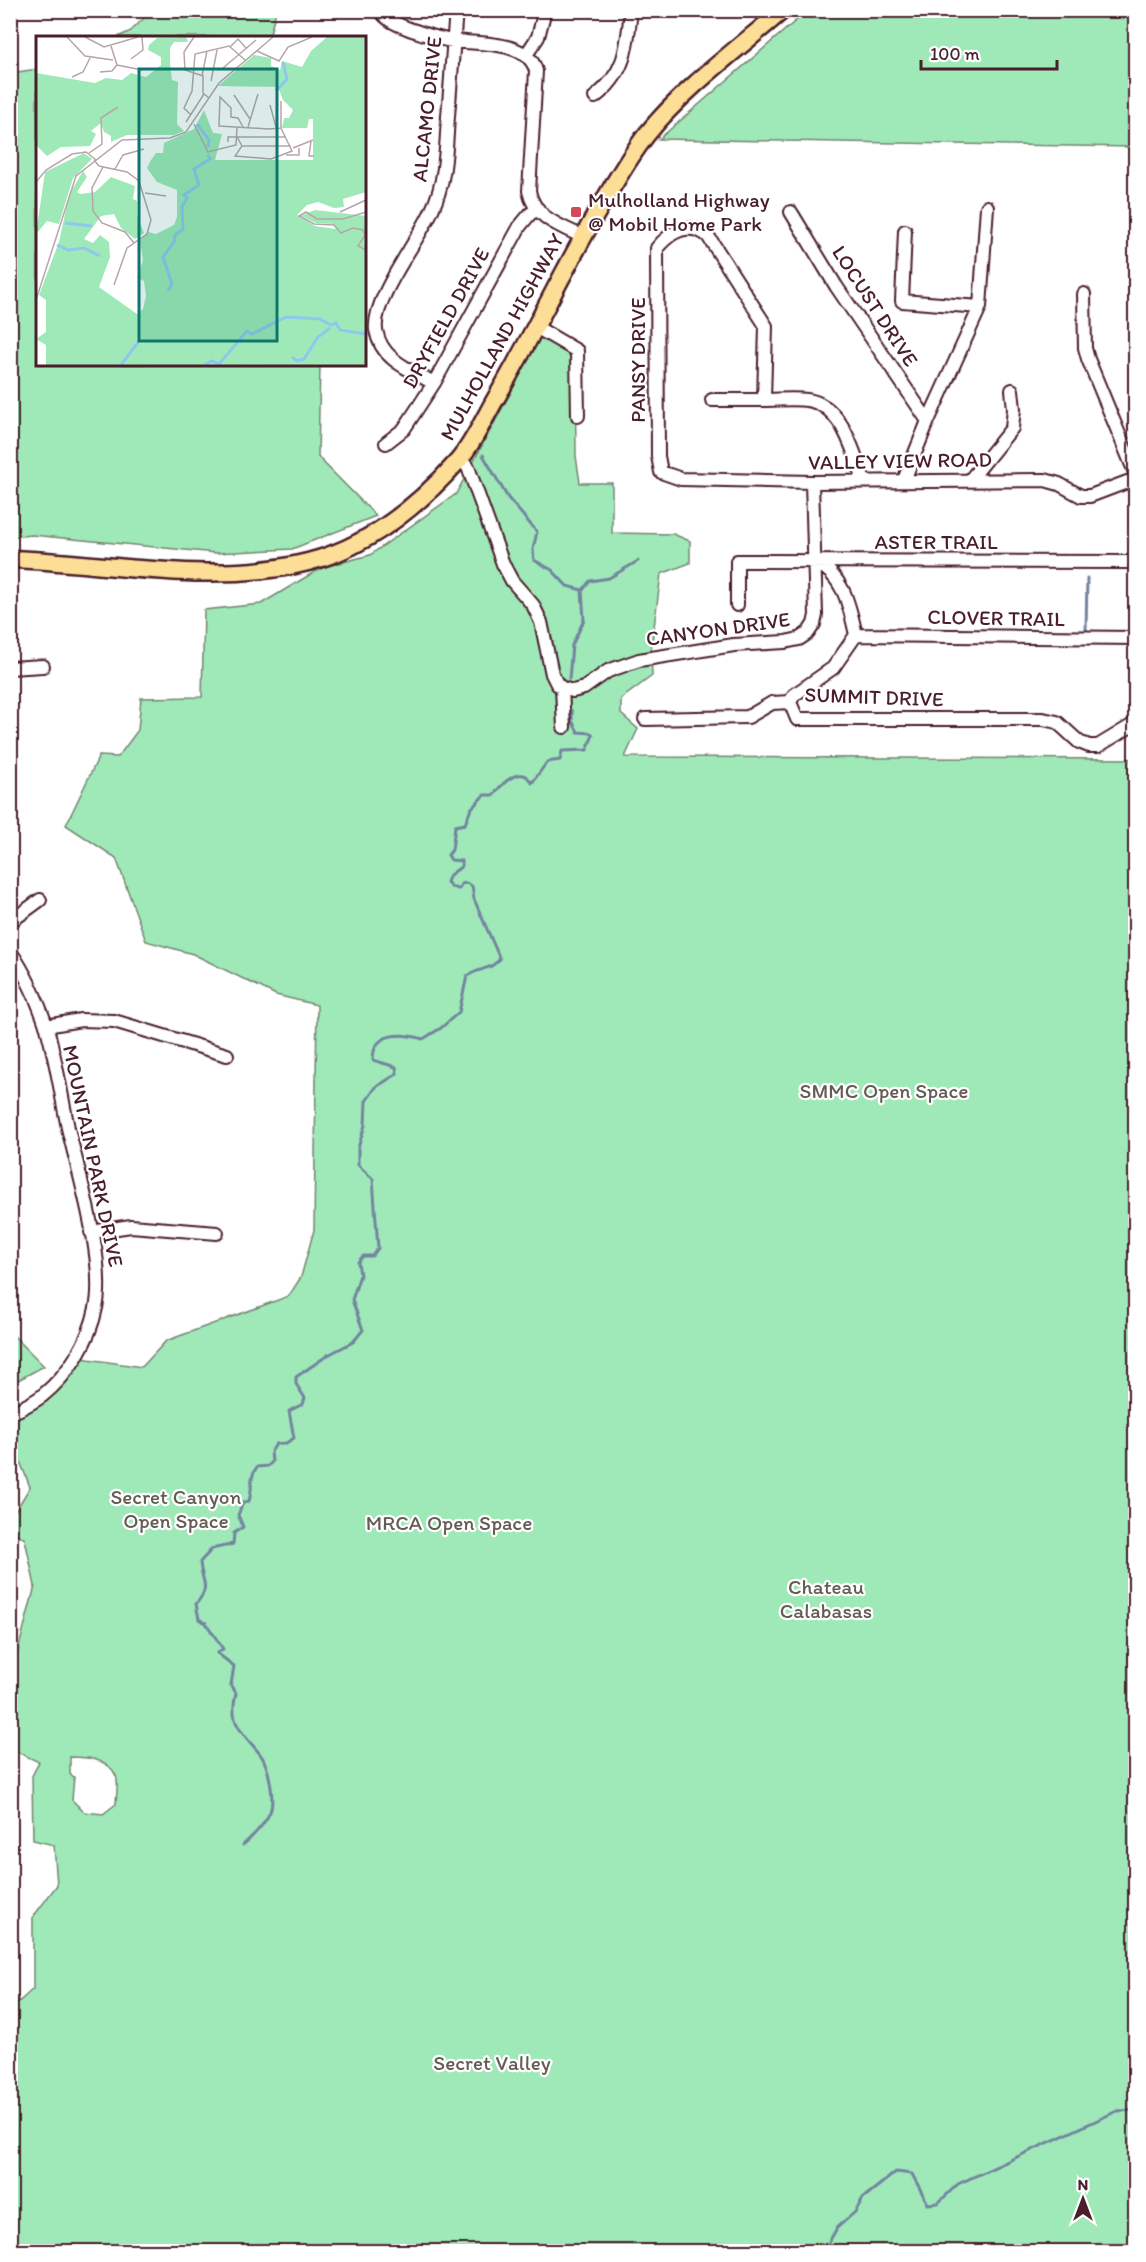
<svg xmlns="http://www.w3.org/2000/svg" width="1146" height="2262" font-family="Itim,sans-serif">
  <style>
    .green { fill: #9fe9b8; stroke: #748472; stroke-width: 1.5; fill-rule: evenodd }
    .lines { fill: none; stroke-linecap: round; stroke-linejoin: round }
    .stream { stroke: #73849f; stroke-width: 3 }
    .minor-casing { stroke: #4a1f2b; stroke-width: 16 }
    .major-casing { stroke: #4a1f2b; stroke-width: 21 }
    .minor { stroke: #fff; stroke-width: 12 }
    .major { stroke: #fcde96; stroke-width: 16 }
    .poi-dot { fill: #d1495b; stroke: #fff; stroke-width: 2 }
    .labels { text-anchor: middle; stroke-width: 4.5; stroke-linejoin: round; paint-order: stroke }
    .street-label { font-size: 21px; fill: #4a1f2b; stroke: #fff }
    .poi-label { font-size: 21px; fill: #4a1f2b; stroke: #fff; text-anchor: start }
    .park-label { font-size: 21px; fill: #645c55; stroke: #fff }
    .inset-river { fill: none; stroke: #8ec8ed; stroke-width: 3 }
    .inset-road { fill: none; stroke: #b7a5aa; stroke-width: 1.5 }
    .view { fill: #0f766e; fill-opacity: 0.15; stroke: #0f766e; stroke-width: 3 }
    .inset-edge { fill: none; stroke: #4a1f2b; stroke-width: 3 }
  </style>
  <rect width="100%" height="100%" fill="#fff"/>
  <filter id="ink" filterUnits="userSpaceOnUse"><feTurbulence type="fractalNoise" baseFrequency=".0167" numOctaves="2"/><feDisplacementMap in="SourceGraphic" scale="12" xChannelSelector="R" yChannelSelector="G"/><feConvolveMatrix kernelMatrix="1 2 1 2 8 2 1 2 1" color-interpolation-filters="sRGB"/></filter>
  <g filter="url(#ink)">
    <path class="green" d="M151,11v-1l125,1 -7,26h-151l13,-6z
      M807,11h328v136l-476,-8z
      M37,69l1,295 282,1 -2,92 58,59 -84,33 -76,4 -184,-18 -21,2v-464z
      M541,336l27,13 7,11 1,96 4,27h32v50l61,1 17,7v22l-29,11 -10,76 1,26 -31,23v15l17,15 -13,28 510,2v1492h-1124v-242l22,-20v-72l24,-32 -3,-40 -21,-5 -1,-64 7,-14 -28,-13 -1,-67 4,-6 -2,-3 23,-87 -10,-47 -14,-9v-12l19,-31 -19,-49v-15l5,-3 -4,-8 16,-9 53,-45 61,9 24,-26 123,-45 12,-19 13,-47 3,-225 -41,-10 -83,-41 -47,-13 -30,-83 -50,-33 33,-69 19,1 20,-27 3,-32 61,-1 2,-87 57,-6 60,-36 49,-13 86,-61zM70,1757c15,0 39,1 46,19 3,7 0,20 0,28l-13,10 -19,-2 -12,-12 2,-23 -4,-3z
      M11,1333l33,33 -33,18h-1z"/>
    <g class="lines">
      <path class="stream" d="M1134,178l2,-1
        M483,455l25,43 29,34 -4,17 1,11 18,10 15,16 15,4 2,30 -12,25 -3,34
        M583,590l7,-9 19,-3 29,-17
        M1086,631l1,-53
        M243,1845c9,-8 22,-21 27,-33 5,-13 -1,-47 -10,-58 -18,-23 -32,-29 -24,-61l-5,-8 3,-19 -17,-13 6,-4 -17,-26 -7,-4 -3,-15c16,-19 5,-22 4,-42l12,-13 21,-5 1,-11 9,-6 -5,-12 5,-12 6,-2c4,-12 0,-24 8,-34l11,-1 4,-4 -1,-10 5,-8 10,-1 8,-5 -5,-27 14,-7 2,-6 -9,-14v-7l32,-22 25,-13 10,-12 -11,-30 8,-25 -2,-13 5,-6h9l6,-8 -5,-69 -15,-14v-17l7,-23 1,-24 10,-14 21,-13 -1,-7 -23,-7c0,-29 29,-27 50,-21l18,-11 18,-16 8,-36c14,-9 22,-5 33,-17l-26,-60 -2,-13 -6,-3 -5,1 -2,5 -8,-2 -4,-5 3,-7 12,-9v-5l-11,-1 -3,-5 4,-5 3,-24 10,-2 6,-15 13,-14h10c5,-8 20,-25 32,-19 3,2 4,5 6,7l15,-21 13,-2 2,-9 25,-1 6,-15 -2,-2 -13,-1 -6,-11v-10
        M825,2252l1,-5 11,-19 18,-16 8,-14 33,-26 16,2 16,30 10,-1 20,-19 159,-73 19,-1"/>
      <g class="minor-casing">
        <path id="minor" d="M380,10c8,12 19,15 32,20 13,4 26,9 41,11 24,3 76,-1 83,30l-7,120c5,27 32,35 54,46
          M526,55l12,-18 7,-27
          M595,97c31,-24 32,-50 36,-87
          M791,212l45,74 92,135
          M905,231l-3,70 78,6
          M1084,294l1,54 3,11 48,116
          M536,327l41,24 1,65
          M434,383c-24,-13 -53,-23 -58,-53 -4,-31 43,-90 56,-120 14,-29 14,-62 16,-94 3,-35 5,-70 8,-106
          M712,400h52
          M386,443l18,-14 30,-46 86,-157 10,-12 8,-5
          M460,459l8,8 35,97 9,17 21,24 8,17 11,52 5,10 5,4 11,3 11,-3 24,-17 31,-11 95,-15 51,-3 14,-3 9,-6 6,-9 2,-9 -4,-133
          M864,480c-11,-28 -21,-75 -57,-80 -14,-2 -29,0 -43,0l2,-74 -58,-90c-19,-15 -37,-5 -51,12l1,208 3,16 20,7 131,3 233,-2 14,4 22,12h9l37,-14 9,-1
          M904,480l24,-59 52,-114 7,-100
          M970,480l42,-52 2,-19 -2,-19
          M815,561c29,16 34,43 41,74l-23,33 -39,27 -4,7 7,17h246l14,3 22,20 10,4h9l38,-23
          M737,605v-44l399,1
          M856,635l280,3
          M10,668l33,-2
          M562,688l2,39
          M645,719l103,-2 24,-14 18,-1
          M10,922l30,-22
          M10,951c16,23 27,48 36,74 10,33 15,69 22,103 11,47 38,135 28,180 -7,34 -27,66 -54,88 -9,7 -21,12 -32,18
          M46,1026l35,-6 33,1 113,34
          M91,1232l40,-6 86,7"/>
      </g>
      <g class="major-casing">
        <path id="major" d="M10,559c96,3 205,27 298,3 60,-15 110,-56 150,-101 16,-18 28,-47 41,-68 35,-60 65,-124 100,-184 15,-25 30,-52 48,-75 36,-45 92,-86 136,-124"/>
      </g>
      <use href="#minor" class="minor"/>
      <use href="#major" class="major"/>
    </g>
  </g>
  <rect class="poi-dot" x="570" y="206" width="12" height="12" rx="3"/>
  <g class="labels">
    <g class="street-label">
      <text transform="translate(427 109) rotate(-84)" y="7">ALCAMO DRIVE</text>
      <text transform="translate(875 306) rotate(57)" y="7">LOCUST DRIVE</text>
      <text transform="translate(446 318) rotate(-61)" y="7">DRYFIELD DRIVE</text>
      <text transform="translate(502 337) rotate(-61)" y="7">MULHOLLAND HIGHWAY</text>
      <text transform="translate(638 360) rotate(-90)" y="7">PANSY DRIVE</text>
      <text transform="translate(900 461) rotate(-1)" y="7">VALLEY VIEW ROAD</text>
      <text x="936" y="549">ASTER TRAIL</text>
      <text transform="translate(996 618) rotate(1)" y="7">CLOVER TRAIL</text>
      <text transform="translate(718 629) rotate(-8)" y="7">CANYON DRIVE</text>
      <text transform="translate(874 697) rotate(2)" y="7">SUMMIT DRIVE</text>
      <text transform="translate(93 1156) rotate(78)" y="7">MOUNTAIN PARK DRIVE</text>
    </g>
    <g class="poi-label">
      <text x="588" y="207">Mulholland Highway<tspan x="588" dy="24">@ Mobil Home Park</tspan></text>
    </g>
    <g class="park-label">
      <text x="884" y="1098">SMMC Open Space</text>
      <text x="176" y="1504">Secret Canyon<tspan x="176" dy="24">Open Space</tspan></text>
      <text x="449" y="1530">MRCA Open Space</text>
      <text x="826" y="1594">Chateau<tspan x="826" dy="24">Calabasas</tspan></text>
      <text x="492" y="2070">Secret Valley</text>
    </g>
  </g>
  <g transform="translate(36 36)">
    <rect width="330" height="330" fill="#fff"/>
    <path d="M150,1l2,5h-14l-4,6v15l2,17 6,2 -1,42 7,7 -10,4h-47l-16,7v-6l-7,-4 -3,-9 -10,8 5,3 -6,12 -29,1 -14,9 -11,-11v-72l59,10 11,-5 16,2 9,-7 15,4 15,-12v-8l-13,-7 1,-5 8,-7zM291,1h39v155l-23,7 1,8 -10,1 -16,-6 -11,3 -10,10 18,11 21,3 -3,-5 -17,-1 -16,-7 15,-6 51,6v149h-320v-20l-10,-6 10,-7v-32l-7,-5 20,-53 10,-47 14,-24 4,6 -10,15 3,2 15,-2 16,-15 24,9 -2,13 4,2v14l7,18 -9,6 -14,-11 -7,-14 -13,2 -17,23 9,4 7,-8 9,7 1,15 -11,30 38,27 6,-5 3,-13 -2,-15 -7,-3 6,-18 -3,-19 8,-9 8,2 18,-9 3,-8v-27l-20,-8 -10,-14 4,-8 5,-7h7l1,-10 30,-14 10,-19 9,23 9,1 -7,26h98v-41h-4l-2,9h-25l2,-10h5l4,-8 -10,-10 -5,-13 -60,-1 36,-31 17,3v8l9,4 2,-9 20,6 9,-16zM48,117l8,6 -19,19 -14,46 -12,-3 -11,13 9,-62z" fill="#9fe9b8"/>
    <path class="inset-river" d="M240,55l11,-12 -4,-17M161,88l12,16 -1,7M29,187l27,3M21,209l11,5 16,-2 16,8M132,255l4,-7 -9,-27 11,-15 1,-7 8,-6 -1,-22 5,-9 -3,-3 15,-10 -5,-16 16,-10 -2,-4M256,321l5,4 7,-2 14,-22 12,-9M85,329l18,-24M168,329l8,-4 7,3 28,-33 5,3 34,-17 34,2 11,6 5,-2 4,7 26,4"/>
    <path class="inset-road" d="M31,1l18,19 28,4M49,1l19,10 34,-10M158,1l-10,15 1,18 18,6v17l6,5M75,10l6,19 25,5M194,11l8,-8 8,9M221,15l22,10 9,-14 24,-10M95,23l12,-9 -1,-13M187,32l33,-28M64,36l12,-1 5,-6M166,40l5,-25M36,41l11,-5 7,-14M175,45l6,-31M198,59l16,24M234,69l6,22M155,79l-7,-7 8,-17 3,-37 34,-8 16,14M150,86l18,-28M158,88l14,28 28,-7 1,-18M207,91l-5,-9 -7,-1v-9l-11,-11 -1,29 50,3 12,-1M212,91l10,-33M201,101l5,9 -7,10 36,3 21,-8 -11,-23v-27M275,105l-2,15h5M192,106v-5h57M206,110h49M257,112l20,-8M53,117l13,-9 -1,-26 17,-11M250,119h13v-7M58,124l5,6 28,6 12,9 12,39 -4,14 -20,14 -13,37M67,131l-11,21 1,23 9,12 23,9 9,11M79,133l8,-14 21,-6M0,146l10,-12 26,-16 14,-2 10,8M109,157l21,3M304,176l26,-12M330,176l-23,7h-26l-11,-7 -7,4 15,8 20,1 7,8 12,-5 10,2 2,5 -7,11 8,4M0,264l40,-124 46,-36 48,-2 16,-6 33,-49 54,-46"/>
    <path class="view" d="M103,33h138v272h-138z"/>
    <rect width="330" height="330" class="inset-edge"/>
  </g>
  <rect width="1146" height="2262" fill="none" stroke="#fff" stroke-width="36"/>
  <rect x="18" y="18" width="1110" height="2226" fill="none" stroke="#4a1f2b" stroke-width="2" filter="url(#ink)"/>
  <g transform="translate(1083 2199)" stroke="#ffffff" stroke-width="4.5" paint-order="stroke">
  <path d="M0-4.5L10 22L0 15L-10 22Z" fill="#4a1f2b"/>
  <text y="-9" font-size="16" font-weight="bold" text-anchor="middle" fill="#4a1f2b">N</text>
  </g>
  <path d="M921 60v9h136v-9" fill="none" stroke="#4a1f2b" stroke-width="3"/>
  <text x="930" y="60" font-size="18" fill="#4a1f2b" stroke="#ffffff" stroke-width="4.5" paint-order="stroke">100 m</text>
</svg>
